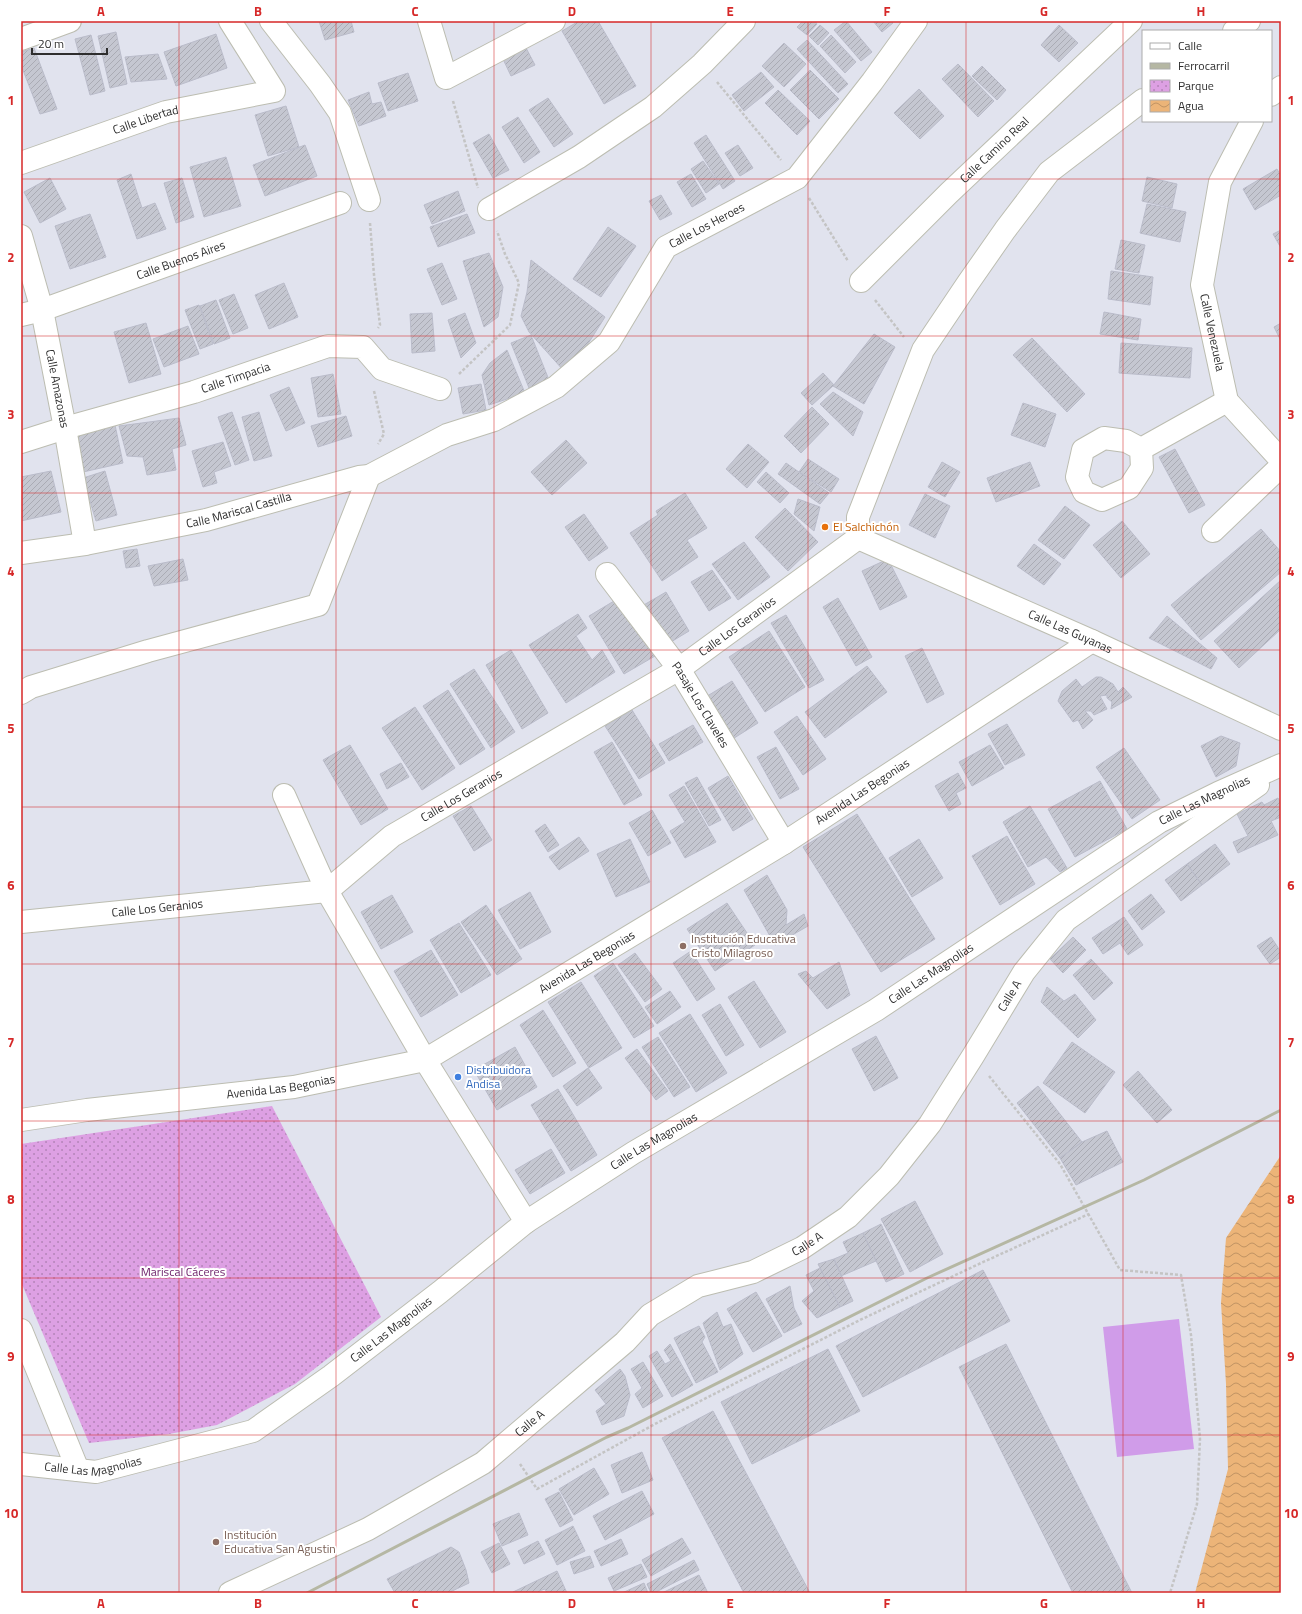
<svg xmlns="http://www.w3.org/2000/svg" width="1302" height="1614" font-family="'Titillium Web',sans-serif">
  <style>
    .park { fill: url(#park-dots) }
    .pitch { fill: #d09ce9 }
    .water { fill: url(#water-waves) }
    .building { fill: url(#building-hatch); stroke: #babcca }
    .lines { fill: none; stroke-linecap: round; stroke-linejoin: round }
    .street-casing { stroke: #bcbdb1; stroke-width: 24 }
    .path { stroke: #c4c4c4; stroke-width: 2.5; stroke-dasharray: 3 2; stroke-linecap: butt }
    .street { stroke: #fff; stroke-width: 22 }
    .rail { stroke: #b5b7a3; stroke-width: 3 }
    .grid { fill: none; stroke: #d62828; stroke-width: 1; stroke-opacity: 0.55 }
    .food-dot { fill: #e8710a; stroke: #fff; stroke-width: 1.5 }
    .education-dot { fill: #8d6e63; stroke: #fff; stroke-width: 1.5 }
    .shop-dot { fill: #3f7fe0; stroke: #fff; stroke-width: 1.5 }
    .labels { text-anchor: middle; stroke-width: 4; stroke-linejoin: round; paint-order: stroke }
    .street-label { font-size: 12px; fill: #2e2e2e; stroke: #fff }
    .food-label { font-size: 12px; fill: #c56008; stroke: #fff; text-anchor: start }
    .education-label { font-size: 12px; fill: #785e54; stroke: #fff; text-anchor: start }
    .shop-label { font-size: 12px; fill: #366cbe; stroke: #fff; text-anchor: start }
    .park-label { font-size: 12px; fill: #6b1d68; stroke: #fff }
    .neatline { fill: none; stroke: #d62828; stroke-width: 1.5 }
    .grid-label { font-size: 13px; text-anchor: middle; font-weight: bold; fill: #d62828 }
  </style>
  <defs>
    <pattern id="park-dots" width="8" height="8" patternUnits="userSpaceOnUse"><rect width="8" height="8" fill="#dda0e3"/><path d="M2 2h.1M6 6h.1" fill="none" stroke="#b483b8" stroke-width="1.8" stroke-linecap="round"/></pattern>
    <pattern id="water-waves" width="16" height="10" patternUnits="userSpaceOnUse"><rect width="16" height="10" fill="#ecb478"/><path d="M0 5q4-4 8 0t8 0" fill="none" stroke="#c09363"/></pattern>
    <pattern id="building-hatch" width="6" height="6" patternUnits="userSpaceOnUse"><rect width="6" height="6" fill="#c5c7d1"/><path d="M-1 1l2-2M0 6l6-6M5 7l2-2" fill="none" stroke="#aaabb4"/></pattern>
  </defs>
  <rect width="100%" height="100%" fill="#e1e3ee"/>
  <path class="park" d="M272,1106l109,211 -86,67 -78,41 -48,9 -80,9 -68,-161v-138z"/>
  <path class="pitch" d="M1179,1319l15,130 -77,8 -14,-130z"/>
  <path class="water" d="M1281,1155v438h-86l33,-124 -2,-85 -5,-81 5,-65z"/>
  <path class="building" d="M319,21h32l3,11 -29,8z
    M579,21h19l38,65 -32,18 -42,-73z
    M803,21h12l2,3 -10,11 -10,-8z
    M846,21l26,31 -11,9 -27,-31z
    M873,21h18l2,2 -11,9z
    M820,25l9,8 -11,12 -9,-9z
    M1059,25l19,18 -19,19 -18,-17z
    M116,32l11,52 -17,4 -12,-52z
    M216,34l11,34 -51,18 -12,-34z
    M91,35l14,56 -15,4 -15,-56z
    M831,35l25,27 -11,11 -25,-27z
    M807,40l41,44 -10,9 -41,-44z
    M784,43l22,21 -22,23 -22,-21z
    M525,46l10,19 -24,11 -9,-19z
    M34,48l23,61 -17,5 -19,-49v-13z
    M158,54l9,25 -36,3 -6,-25z
    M958,64l36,37 -16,16 -36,-38z
    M982,66l24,24 -9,10 -25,-24z
    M810,70l29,29 -20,20 -29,-29z
    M761,72l13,15 -30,24 -12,-16z
    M408,73l10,28 -30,10 -10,-28z
    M919,89l25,27 -24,23 -26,-26z
    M778,90l32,31 -13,14 -32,-32z
    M369,92l3,12 9,-2 5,14 -27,10 -11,-26z
    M548,98l25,36 -19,13 -25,-37z
    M286,106l13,41 -31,9 -13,-41z
    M518,117l22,35 -16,11 -22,-36z
    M489,134l20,36 -16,8 -20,-35z
    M706,135l29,46 -12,8 -29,-46z
    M305,145l12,31 -52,20 -12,-31z
    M738,145l15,23 -13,8 -15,-23z
    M226,157l15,49 -37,11 -14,-50z
    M703,161l16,23 -13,9 -15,-24z
    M1277,169l4,7v19l-26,15 -12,-21z
    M131,174l11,34 13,-5 11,26 -29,10 -20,-59z
    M691,174l15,25 -14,8 -15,-25z
    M1147,177l30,7 -5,24 -30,-7z
    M50,178l16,31 -26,14 -16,-31z
    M182,178l12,39 -18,6 -12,-40z
    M458,191l7,20 -33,13 -8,-19z
    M661,195l11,19 -12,6 -11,-19z
    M1147,204l39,8 -6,30 -40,-9z
    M90,214l16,43 -36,12 -15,-43z
    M467,214l8,19 -37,14 -8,-20z
    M608,227l28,19 -35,51 -28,-18z
    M1281,230v18l-8,-14z
    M1121,240l24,5 -6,28 -24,-4z
    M489,253l14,34 -5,30 -14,10 -21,-66z
    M531,260l74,57 -19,30 -22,24 -35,-39 -8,-16 6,-24z
    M442,263l15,36 -15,6 -15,-36z
    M1111,271l42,6 -3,28 -42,-6z
    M284,283l14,34 -29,12 -14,-34z
    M234,294l14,34 -15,6 -14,-34z
    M216,300l14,38 -16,6 -14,-38z
    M199,305l14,39 -13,5 -15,-39z
    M1104,312l37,7 -3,21 -38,-6z
    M432,313l3,38 -23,2 -2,-39z
    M465,313l11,30 -15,15 -13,-38z
    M146,323l15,51 -32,9 -15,-51z
    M1281,323v18l-7,-14z
    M188,326l11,28 -35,13 -11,-28z
    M874,334l21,13 -31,57 -31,-18z
    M531,335l18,45 -20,8 -18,-45z
    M1032,338l53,56 -18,18 -54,-57z
    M1121,343l71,5 -2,30 -71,-5z
    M507,350l18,43 -36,12 -7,-30 8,-12z
    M823,373l11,12 -22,20 -11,-12z
    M333,374l8,40 -23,3 -7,-39z
    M481,384l5,26 -23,4 -5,-26z
    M289,387l16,36 -19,8 -16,-36z
    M833,392l30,20 -10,24 -33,-32z
    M1023,403l33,11 -11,33 -34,-12z
    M812,407l17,17 -28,29 -17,-17z
    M232,412l17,48 -14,5 -17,-48z
    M259,412l13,44 -18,5 -12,-44z
    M346,416l6,20 -34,11 -7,-21z
    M179,418l7,27 -14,4 4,21 -29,5 -4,-18 -16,-1 -8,-30z
    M115,425l8,38 -40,9 -8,-39z
    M566,440l21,23 -35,32 -21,-23z
    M223,442l8,24 -17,6 3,11 -14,4 -11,-36z
    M748,444l21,18 -22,26 -21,-19z
    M1175,449l30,56 -16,8 -30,-56z
    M808,459l31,20 -8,13 -32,-20z
    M942,462l18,10 -15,25 -17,-10z
    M1030,462l10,24 -44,16 -9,-24z
    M786,463l43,30 -9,11 -42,-30z
    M51,471l10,41 -40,9v-44z
    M105,471l12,44 -21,6 -13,-43z
    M766,472l23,21 -9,10 -23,-21z
    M685,493l22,35 -20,12 11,17 -36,24 -32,-48 28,-18 -2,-4z
    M925,494l25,12 -15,32 -26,-13z
    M798,499l22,8 -6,24 -20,-17z
    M1065,506l25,19 -26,34 -26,-19z
    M785,508l33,34 -30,29 -33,-34z
    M584,514l24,34 -19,13 -24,-34z
    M1122,521l28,33 -29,24 -28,-33z
    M1261,529l20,23v20l-80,68 -30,-35z
    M744,542l26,35 -32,23 -26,-36z
    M1034,544l27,20 -17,21 -27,-19z
    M137,549l3,17 -14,2 -3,-17z
    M183,559l5,21 -34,6 -6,-20z
    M888,559l19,38 -27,13 -18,-39z
    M712,570l19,28 -22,13 -18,-29z
    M1281,580v49l-42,39 -25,-27z
    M666,592l23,39 -23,14 -24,-39z
    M619,598l36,58 -31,18 -35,-58z
    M838,598l34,59 -16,9 -33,-59z
    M578,614l9,14 -11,8 16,24 10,-10 13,22 -49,31 -37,-58z
    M786,615l38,65 -15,8 -38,-65z
    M1167,616l50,42 -6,11 -62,-31z
    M769,631l36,56 -40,25 -36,-55z
    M922,648l22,46 -17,9 -22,-47z
    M511,650l37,63 -26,16 -36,-64z
    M867,666l20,26 -62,46 -20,-26z
    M474,669l41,63 -24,16 -41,-64z
    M1096,677h5l12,7 5,8 5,-5 9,10 -21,12 1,-7 -5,-4v-3l-7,1 7,13 -13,6 -3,-4h-6l8,9 -10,9 -5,-9 -5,2 -15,-21 4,-10 14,-12 6,8z
    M732,681l26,42 -27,17 -27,-42z
    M448,690l37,59 -25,16 -37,-59z
    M415,707l40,61 -33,22 -40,-62z
    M632,710l33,53 -26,16 -34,-53z
    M797,716l29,43 -23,16 -29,-43z
    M1007,724l18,31 -20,10 -17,-31z
    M693,725l10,17 -34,19 -10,-17z
    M1221,736l19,7 -4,23 -20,11 -15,-31z
    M612,742l30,53 -18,10 -30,-53z
    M350,745l38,64 -27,16 -38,-65z
    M990,745l14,23 -32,18 -13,-24z
    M776,747l23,42 -19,10 -23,-42z
    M1124,748l36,52 -28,19 -36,-52z
    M401,763l8,14 -22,12 -7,-15z
    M958,773l8,15 -10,5 5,11 -12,7 -14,-25z
    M728,776l25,43 -20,12 -25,-43z
    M697,777l24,43 -12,6 -24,-43z
    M1100,781l27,48 -52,28 -27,-48z
    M684,786l32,56 -31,16 -15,-27 15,-9 -16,-27z
    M1278,798l3,6v13l-10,4 7,14 -40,18 -5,-11 15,-6 -11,-22 25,-12 2,3z
    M471,806l21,34 -18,11 -21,-35z
    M1030,806l37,62 -7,4 -14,-15 -18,10 -25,-45z
    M652,810l19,33 -23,13 -19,-33z
    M857,814l78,125 -54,33 -78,-125z
    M545,824l14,21 -11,7 -13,-21z
    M1007,836l28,48 -35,21 -28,-49z
    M579,837l10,14 -30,19 -10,-13z
    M630,839l20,43 -34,15 -19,-43z
    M919,839l24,39 -31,19 -23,-39z
    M1215,844l15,20 -28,21 -15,-21z
    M1187,864l15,21 -21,16 -16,-21z
    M767,875l20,35 -1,15 18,-11 4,12 -33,19 -31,-55z
    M530,892l21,40 -31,17 -22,-39z
    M1151,894l14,18 -23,18 -14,-19z
    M392,895l21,37 -32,17 -20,-37z
    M727,903l28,42 -40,26 -28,-42z
    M486,905l36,54 -25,16 -36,-53z
    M1124,917l19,28 -15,10 -8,-12 -17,11 -11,-16z
    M459,923l32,52 -30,18 -31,-53z
    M1073,937l13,13 -23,23 -13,-14z
    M1271,937l10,15v5l-11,7 -13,-18z
    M431,950l27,45 -37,22 -27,-46z
    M691,951l24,38 -18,12 -24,-38z
    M635,953l27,36 -17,13 -27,-37z
    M1091,959l22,24 -19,17 -21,-25z
    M839,962l11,33 -23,14 -29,-35 8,-3 7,7z
    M613,963l41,63 -20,12 -40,-62z
    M754,981l32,51 -26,16 -32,-51z
    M581,982l41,66 -33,20 -41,-66z
    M1047,987l17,14 11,-7 21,26 -18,18 -37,-36z
    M670,991l11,16 -24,17 -12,-17z
    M720,1004l24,41 -18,11 -24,-41z
    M543,1010l33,53 -23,14 -33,-52z
    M690,1014l37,59 -31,19 -37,-59z
    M876,1036l22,42 -24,13 -22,-42z
    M658,1037l32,50 -16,10 -32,-50z
    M1072,1042l43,30 -30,41 -42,-30z
    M515,1047l22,40 -40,23 -23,-40z
    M637,1049l31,42 -12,9 -31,-42z
    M588,1068l14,20 -25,18 -14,-20z
    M1138,1071l34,39 -15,13 -34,-38z
    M1038,1086l44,56 -22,16 -43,-55z
    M558,1089l39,66 -26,16 -40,-66z
    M1107,1131l16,31 -47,23 -16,-27 22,-16z
    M551,1149l14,24 -35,21 -15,-24z
    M915,1201l28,53 -33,18 -29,-53z
    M881,1224l23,50 -18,8 -23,-49z
    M863,1233l13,28 -35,15 -7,-17 14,-6 -5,-11z
    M834,1259l19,42 -13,6 -22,-43z
    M820,1268l20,39 -23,11 -15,-17 12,-10 -8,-16z
    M983,1270l27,51 -147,76 -27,-51z
    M790,1286l4,22 8,16 -18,9 -18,-34z
    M756,1292l26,44 -29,16 -26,-43z
    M717,1312l6,15 8,-3 12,30 -23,16 -17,-47z
    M699,1326l6,11 -3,5 16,30 -22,11 -22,-45z
    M670,1344l23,41 -21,12 -23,-41 8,-5 8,13 6,-3 -7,-11z
    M1006,1344l126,249h-59l-114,-226z
    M828,1349l32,62 -108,53 -31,-62z
    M643,1362l20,34 -20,12 -8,-14 7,-6 -11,-19z
    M620,1369l5,7 5,19 -6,21 -22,9 -6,-14 10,-7 -11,-14z
    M713,1411l97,182h-66l-82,-155z
    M642,1452l11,28 -31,13 -11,-28z
    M594,1468l15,26 -35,21 -15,-26z
    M642,1491l12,23 -49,26 -12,-24z
    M559,1492l14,28 -13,7 -15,-28z
    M519,1513l9,22 -26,11 -9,-22z
    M573,1526l12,25 -28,14 -12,-25z
    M682,1538l9,15 -40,23 -9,-16z
    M621,1539l7,15 -27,12 -7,-15z
    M538,1541l7,13 -21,10 -6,-13z
    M499,1543l11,21 -18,9 -11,-21z
    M451,1547l8,5 7,18 3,13 -21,10h-53l-8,-14z
    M590,1556l4,11 -20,7 -4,-12z
    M694,1560l5,10 -45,23h-3l-4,-9z
    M641,1564l6,13 -33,14 -6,-13z
    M557,1571l10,22h-20l-2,-4 -6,2 1,2 -27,-1z
    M699,1575l9,18h-46z
    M644,1583l4,10h-26z"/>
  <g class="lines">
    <g class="street-casing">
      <g id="street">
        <path d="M271,21l49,63 20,29 29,87"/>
        <path d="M429,21l17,57 108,-57"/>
        <path d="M1234,31l15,-10"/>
        <path d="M21,39l49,-18"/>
        <path d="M1271,95l10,-8"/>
        <path id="s1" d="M1252,121l-32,61 -18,103 25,116 54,59"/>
        <path id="s2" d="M21,163l145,-51 108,-21 -44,-70"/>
        <path d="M489,209l90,-52 74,-50 49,-43 42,-43"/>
        <path id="s3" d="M21,236l21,74 23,118 20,116"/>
        <path id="s4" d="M861,281l88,-88 182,-172"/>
        <path id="s5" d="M21,315l21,-5 298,-107"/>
        <path id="s6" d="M21,442l44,-14 129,-36 134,-46 35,1 19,22 58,20"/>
        <path d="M1141,449l1,19 -13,20 -27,12 -18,-8 -7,-15 6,-27 21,-12 22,3 15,8 86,-48"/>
        <path d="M1213,531l68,-65"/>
        <path d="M858,538v-21l65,-167 45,-67 37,-53 44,-58 94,-72"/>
        <path id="s7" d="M858,538l234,103 189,88"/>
        <path id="s8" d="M21,553l64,-9 121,-24 153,-43 10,-1 78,-41 47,-15 62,-33 53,-45 57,-95 131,-69 75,-96 44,-61"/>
        <path id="s9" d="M607,574l72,95 105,174"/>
        <path d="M21,693l10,-6 117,-36 170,-46 51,-129"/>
        <path d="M284,795l43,96 98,169 101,162"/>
        <path id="s10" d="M21,922l306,-31 65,-55 287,-167 179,-131"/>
        <path id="s11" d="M21,1120l66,-10 207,-23 131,-27 359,-217 308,-202"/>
        <path d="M21,1330l57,140"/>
        <path id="s12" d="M21,1464l75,8 157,-41 78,-55 109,-84 86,-70 107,-69 243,-143 283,-188 59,-29 63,-28"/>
        <path id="s13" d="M230,1593l138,-64 115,-66 142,-121 25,-27 48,-29 55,-14 49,-24 46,-31 41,-41 41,-52 43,-68 51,-84 42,-52 192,-135"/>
      </g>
    </g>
    <path class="path" d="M717,82l64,78
      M453,101l25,87
      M809,198l39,63
      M370,223l4,52 6,50 -2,3
      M875,300l29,37
      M459,374l51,-49 9,-42 -14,-29 -8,-23
      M374,391l10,43 -6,10
      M989,1076l71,88 60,106 61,5 10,60 9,104 -3,65 -27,89
      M520,1464l17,25 118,-65 205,-104 121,-57 108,-49"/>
    <use href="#street" class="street"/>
    <path class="rail" d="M307,1593l300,-156 21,-9 299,-150 217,-98 137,-70"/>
  </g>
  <path class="grid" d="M179,21v1572M336,21v1572M494,21v1572M651,21v1572M808,21v1572M966,21v1572M1123,21v1572M21,179h1260M21,336h1260M21,493h1260M21,650h1260M21,807h1260M21,964h1260M21,1121h1260M21,1278h1260M21,1435h1260"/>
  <circle class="food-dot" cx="825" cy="527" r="4"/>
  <g class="education-dot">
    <circle cx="683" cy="946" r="4"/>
    <circle cx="216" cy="1542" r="4"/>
  </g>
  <circle class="shop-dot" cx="458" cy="1077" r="4"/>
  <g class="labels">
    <g class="street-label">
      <text dy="4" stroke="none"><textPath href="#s2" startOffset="132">Calle Libertad</textPath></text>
      <text dy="4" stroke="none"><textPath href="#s4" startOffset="187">Calle Camino Real</textPath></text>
      <text dy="4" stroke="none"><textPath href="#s8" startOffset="791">Calle Los Heroes</textPath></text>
      <text dy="4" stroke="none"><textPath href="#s5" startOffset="169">Calle Buenos Aires</textPath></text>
      <text dy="4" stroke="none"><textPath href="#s1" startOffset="222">Calle Venezuela</textPath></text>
      <text dy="4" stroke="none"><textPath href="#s6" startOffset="224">Calle Timpacia</textPath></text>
      <text dy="4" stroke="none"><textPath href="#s3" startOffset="157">Calle Amazonas</textPath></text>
      <text dy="4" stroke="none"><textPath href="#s8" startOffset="222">Calle Mariscal Castilla</textPath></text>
      <text dy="4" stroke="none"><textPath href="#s10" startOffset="797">Calle Los Geranios</textPath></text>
      <text dy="4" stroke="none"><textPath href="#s7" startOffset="232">Calle Las Guyanas</textPath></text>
      <text dy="4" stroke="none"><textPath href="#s9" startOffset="161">Pasaje Los Claveles</textPath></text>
      <text dy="4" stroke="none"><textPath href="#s11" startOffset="922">Avenida Las Begonias</textPath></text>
      <text dy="4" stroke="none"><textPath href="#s10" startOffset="473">Calle Los Geranios</textPath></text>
      <text dy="4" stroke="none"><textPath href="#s12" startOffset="1381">Calle Las Magnolias</textPath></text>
      <text dy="4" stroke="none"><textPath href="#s10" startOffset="137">Calle Los Geranios</textPath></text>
      <text dy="4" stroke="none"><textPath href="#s11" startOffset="598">Avenida Las Begonias</textPath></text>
      <text dy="4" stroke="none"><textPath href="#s12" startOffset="1057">Calle Las Magnolias</textPath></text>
      <text dy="4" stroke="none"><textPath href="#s13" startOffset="1006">Calle A</textPath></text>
      <text dy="4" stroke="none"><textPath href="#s11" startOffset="262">Avenida Las Begonias</textPath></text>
      <text dy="4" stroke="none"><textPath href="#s12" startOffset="733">Calle Las Magnolias</textPath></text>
      <text dy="4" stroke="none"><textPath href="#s13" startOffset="682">Calle A</textPath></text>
      <text dy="4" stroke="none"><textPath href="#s12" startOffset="409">Calle Las Magnolias</textPath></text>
      <text dy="4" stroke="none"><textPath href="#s13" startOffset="346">Calle A</textPath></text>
      <text dy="4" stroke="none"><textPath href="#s12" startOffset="73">Calle Las Magnolias</textPath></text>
    </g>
    <g class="food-label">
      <text x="833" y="531">El Salchichón</text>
    </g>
    <g class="education-label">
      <text x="691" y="943">Institución Educativa<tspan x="691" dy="14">Cristo Milagroso</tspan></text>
      <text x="224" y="1539">Institución<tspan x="224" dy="14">Educativa San Agustin</tspan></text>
    </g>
    <g class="shop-label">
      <text x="466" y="1074">Distribuidora<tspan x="466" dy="14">Andisa</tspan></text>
    </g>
    <g class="park-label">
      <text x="183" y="1276">Mariscal Cáceres</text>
    </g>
  </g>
  <rect width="1302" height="1614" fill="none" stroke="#ffffff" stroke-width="44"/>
  <rect x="1142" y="30" width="130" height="92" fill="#ffffff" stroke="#ababab"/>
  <rect x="1150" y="43" width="20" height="6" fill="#ffffff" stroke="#ababab"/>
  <text x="1178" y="50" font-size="12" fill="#2e2e2e">Calle</text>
  <rect x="1150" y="63" width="20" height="6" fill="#b5b7a3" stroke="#ababab"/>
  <text x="1178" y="70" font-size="12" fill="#2e2e2e">Ferrocarril</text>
  <rect x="1150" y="80" width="20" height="12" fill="url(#park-dots)" stroke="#ababab"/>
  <text x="1178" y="90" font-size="12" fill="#2e2e2e">Parque</text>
  <rect x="1150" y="100" width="20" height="12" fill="url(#water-waves)" stroke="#ababab"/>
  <text x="1178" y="110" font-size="12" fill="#2e2e2e">Agua</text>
  <path d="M32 48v6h75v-6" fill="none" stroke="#2e2e2e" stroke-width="2"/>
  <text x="38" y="48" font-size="12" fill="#2e2e2e" stroke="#ffffff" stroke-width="3" paint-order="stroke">20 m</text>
  <rect x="22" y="22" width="1258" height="1570" class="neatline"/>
  <g class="grid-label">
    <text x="101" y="16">A</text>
    <text x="258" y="16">B</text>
    <text x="415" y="16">C</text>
    <text x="572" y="16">D</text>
    <text x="730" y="16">E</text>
    <text x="887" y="16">F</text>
    <text x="1044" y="16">G</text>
    <text x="1201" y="16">H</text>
    <text x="11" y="105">1</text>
    <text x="1291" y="105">1</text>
    <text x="11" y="262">2</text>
    <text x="1291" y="262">2</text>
    <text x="11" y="419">3</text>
    <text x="1291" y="419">3</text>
    <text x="11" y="576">4</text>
    <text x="1291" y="576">4</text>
    <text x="11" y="733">5</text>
    <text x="1291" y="733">5</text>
    <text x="11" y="890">6</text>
    <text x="1291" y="890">6</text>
    <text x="11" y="1047">7</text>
    <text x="1291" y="1047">7</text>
    <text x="11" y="1204">8</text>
    <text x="1291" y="1204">8</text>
    <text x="11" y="1361">9</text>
    <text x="1291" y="1361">9</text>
    <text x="11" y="1518">10</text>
    <text x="1291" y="1518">10</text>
    <text x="101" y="1608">A</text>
    <text x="258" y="1608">B</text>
    <text x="415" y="1608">C</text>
    <text x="572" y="1608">D</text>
    <text x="730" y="1608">E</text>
    <text x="887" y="1608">F</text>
    <text x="1044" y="1608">G</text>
    <text x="1201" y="1608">H</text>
  </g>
</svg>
